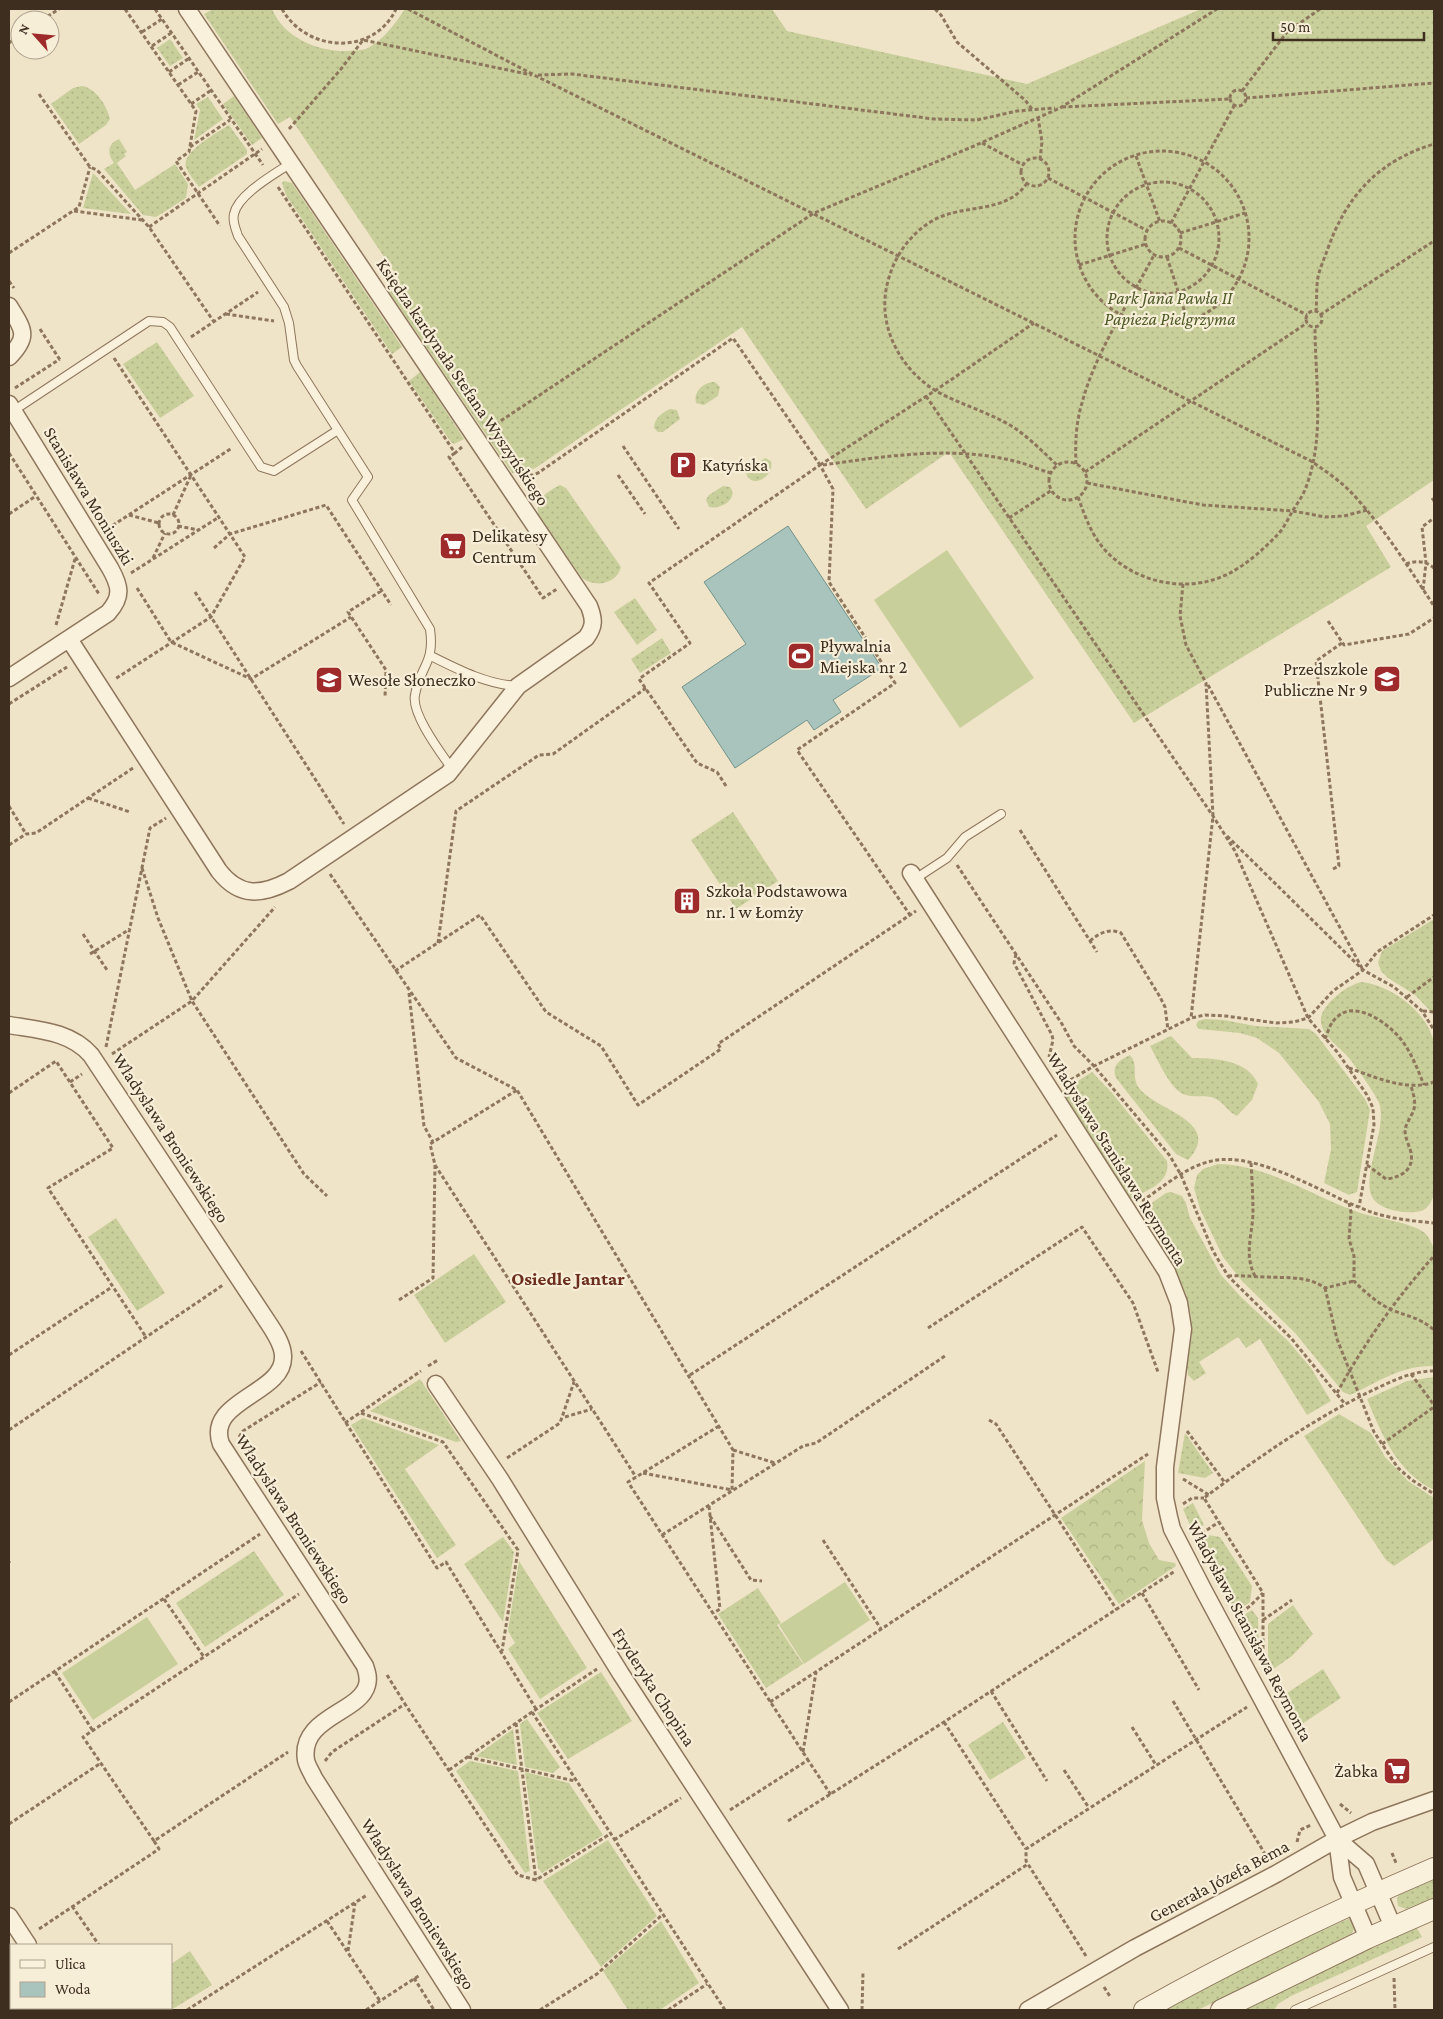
<svg xmlns="http://www.w3.org/2000/svg" width="1443" height="2019" font-family="'Crimson Pro',serif">
  <style>
    .grass { fill: url(#grass-dots) }
    .forest { fill: url(#forest-crowns) }
    .pitch { fill: #c9cf9b }
    .water { fill: #a9c4bc; stroke: #6f938a }
    .lines { fill: none; stroke-linecap: round; stroke-linejoin: round }
    .service-casing { stroke: #8d765c; stroke-width: 10 }
    .minor-casing { stroke: #8d765c; stroke-width: 19 }
    .tertiary-casing { stroke: #8d765c; stroke-width: 22 }
    .path { stroke: #8d765c; stroke-width: 3; stroke-dasharray: 4 2.5; stroke-linecap: butt }
    .service { stroke: #faf1dc; stroke-width: 8 }
    .minor { stroke: #faf1dc; stroke-width: 16 }
    .tertiary { stroke: #faf1dc; stroke-width: 20 }
    .labels { text-anchor: middle; stroke-width: 4.5; stroke-linejoin: round; paint-order: stroke }
    .park-label { font-size: 18px; font-style: italic; fill: #4d5a26; stroke: #f7eed8 }
    .street-label { font-size: 18px; fill: #3d2e20; stroke: #f7eed8 }
    .poi-label { font-size: 18px; fill: #3d2e20; stroke: #f7eed8; text-anchor: start }
    .neighbourhood-label { font-size: 19px; font-weight: bold; fill: #6b2e1e; stroke: #f7eed8 }
  </style>
  <defs>
    <pattern id="grass-dots" width="8" height="8" patternUnits="userSpaceOnUse" patternTransform="scale(1.25)"><rect width="8" height="8" fill="#c9cf9b"/><path d="M2 2h.1M6 6h.1" fill="none" stroke="#aeb285" stroke-width="1.8" stroke-linecap="round"/></pattern>
    <pattern id="forest-crowns" width="20" height="18" patternUnits="userSpaceOnUse" patternTransform="scale(1.25)"><rect width="20" height="18" fill="#c9cf9b"/><path d="M2 6a3 3 0 1 1 6 0M12 15a3 3 0 1 1 6 0" fill="none" stroke="#aeb285"/></pattern>
  </defs>
  <rect width="100%" height="100%" fill="#f0e4c8"/>
  <path class="grass" d="M213,9h59c12,29 46,43 77,42 6,-1 14,0 19,-3 16,-9 27,-24 37,-39h367l15,22 240,53 174,-75h233v471l-68,46 25,41 -257,156 -185,-271 -83,57 -124,-182 -205,140 -8,4 -17,2 -125,-184 12,-10 -109,-162 -12,7 -74,-110z
    M170,39l13,19 -13,8 -13,-18z
    M82,86c14,2 25,20 28,33l-4,6 -27,19 -28,-40 22,-16z
    M234,96l28,42 -10,7 -29,-41z
    M208,97l15,22 -29,21 6,-30 -4,-6z
    M229,125l18,25v4l-48,33c-4,-6 -11,-13 -13,-20 -5,-15 32,-35 43,-42z
    M119,139l8,13 -3,2 2,2 -9,7 18,27 40,-26 13,20 -2,14 -30,19 -13,-2 -39,-46 10,-6c-7,-9 -7,-19 5,-24z
    M93,173l38,41 -48,-6z
    M284,181l8,2 110,164 -10,7 -106,-159 -4,-12z
    M157,342l37,54 -34,22 -37,-54z
    M420,372l44,67 -10,5 -3,-2 -42,-61z
    M715,382l5,5 -2,9 -14,9 -8,-2c-3,-12 8,-21 19,-21z
    M670,409l7,1 3,9 -17,13h-5l-4,-4c0,-10 8,-15 16,-19z
    M765,458l6,3c4,16 -20,29 -25,12l2,-4z
    M560,485l6,3 55,79c-4,17 -26,21 -39,11l-44,-64c-2,-16 9,-22 22,-29z
    M723,486l7,1c9,12 -9,23 -21,20l-3,-7 3,-5z
    M635,598l22,32 -20,15 -23,-33z
    M662,638l9,15 -31,20 -9,-14z
    M733,812l45,69 -42,28 -45,-69z
    M1434,919v96l-19,-20 -27,-17 -7,-7 -3,-8 4,-12z
    M1361,982c30,3 67,30 73,61 3,15 0,32 0,47 0,35 0,69 0,104 -2,7 -6,15 -13,17 -14,4 -42,-1 -49,-14 -11,-23 16,-69 7,-94 -4,-10 -23,-36 -30,-45 -8,-10 -27,-22 -28,-36 -1,-8 4,-14 9,-20 10,-10 18,-16 31,-20z
    M1205,1019l19,1 31,6 54,3 7,5 49,65 5,11 -13,82 -8,3 -25,-12 7,-34 -1,-25 -11,-22 -40,-49 -22,-15 -17,-5 -41,-4 -3,-4 2,-4z
    M1171,1036l21,22c23,0 56,2 66,26l-6,16 -15,16c-9,-4 -13,-13 -21,-17 -8,-5 -21,-1 -30,-4 -15,-3 -29,-37 -36,-49z
    M1130,1055c9,10 1,22 9,33 17,23 85,33 49,72l-12,-6 -60,-76c-5,-13 4,-18 14,-23z
    M1092,1072l20,21 55,68c4,22 -20,29 -36,38l-69,-108z
    M1218,1164c50,1 92,31 137,47 17,7 57,11 70,22 4,4 7,11 9,16v117c-32,-1 -56,16 -84,29l-7,-3 -47,-58 -54,-53 -19,-24 -23,-48 -6,-21 3,-13 6,-6z
    M1171,1192l11,4 4,7 4,15 31,57 20,22 47,44 23,27 20,33 -24,14 -47,-76 -14,9 -8,-11 -39,25 7,11 -12,8 -6,-6 -1,-8 5,-32 -1,-20 -5,-21 -11,-25 -35,-58 26,-18z
    M116,1218l49,75 -28,18 -49,-74z
    M474,1254l32,48 -61,41 -31,-48z
    M1434,1377v113c-37,-18 -52,-55 -67,-91l40,-18z
    M420,1379l41,62 -5,1 -86,-31z
    M1339,1414l32,19 14,24 23,24 26,17v41l-40,27 -8,-6 -82,-124z
    M363,1418l76,27 -34,24 51,76 -19,13 -86,-133z
    M1185,1433l28,40 -8,5 -27,-5z
    M1193,1503l11,22 -11,7 -10,-23z
    M1208,1535l12,2 32,49 -2,16 -14,10 -39,-69z
    M503,1537l11,15 -11,70 -39,-58z
    M254,1551l30,44 -79,52 -29,-44z
    M519,1561l68,107 -47,31 -32,-50 7,-6 -7,-12z
    M758,1588l23,35 -4,2 26,39 -37,24 -48,-74z
    M1293,1605l20,29 -21,22 -24,17v-49z
    M1252,1610l6,8 1,37 -20,-37z
    M1323,1669l18,29 -39,26 -4,-2 -14,-22v-5z
    M601,1672l31,49 -64,38 -31,-46z
    M527,1719l33,48 -7,6 -28,-6 -5,-43z
    M1003,1722l23,36 -36,22 -22,-35z
    M513,1729l4,36 -41,-9z
    M470,1761l48,10 12,100 -5,2 -69,-102z
    M525,1772l44,11 34,52 -61,38 -4,-5z
    M608,1840l49,76 -56,51 -58,-86z
    M1434,1880v18l-28,11 -8,-3 -1,-7 2,-4z
    M1350,1918l6,9 -5,7 -153,76h-32l109,-58z
    M661,1921l38,62 -39,27h-32l-25,-39z
    M1417,1928l5,9 -131,59 -13,8 -4,6h-31l100,-49z
    M190,1951l22,34 -41,25h-21l-1,-2h22v-44z"/>
  <path class="forest" d="M1145,1461l-3,59 7,23 10,17 16,3 1,3 -57,38 -58,-86z"/>
  <path class="pitch" d="M947,550l87,128 -74,50 -86,-128z
    M845,1582l25,38 -66,44 -25,-39z
    M147,1617l31,47 -85,56 -31,-47z"/>
  <path class="water" d="M788,526l94,142 -49,32 8,12 -27,18 -7,-10 -72,48 -53,-81 64,-43 -42,-62z"/>
  <g class="lines">
    <g class="service-casing">
      <path id="service" d="M291,163c-16,11 -53,31 -57,51 -2,8 2,15 4,22l46,71 5,16 5,37 3,6 71,111 -16,23 78,129c5,35 -10,37 -15,66 -4,19 26,58 37,74
        M13,411l136,-90 14,1 7,5 91,140 13,4 64,-41
        M431,656c26,13 57,29 87,30
        M915,879l32,-21 18,-21 36,-23
        M1295,2010l139,-63"/>
    </g>
    <g class="minor-casing">
      <path id="minor" d="M9,306c14,23 21,30 0,51
        M9,404l101,164c10,18 13,28 -2,45l-99,65
        M69,639l150,232c21,27 43,24 70,10l159,-107 70,-88 68,-48c9,-12 8,-19 3,-32l-402,-597
        M911,873l256,399 12,31 4,26 -18,138v31l4,19 3,12 32,62 133,248 5,38 26,61
        M9,1025c29,5 61,6 82,30l178,269c6,9 14,21 14,32 2,38 -78,44 -62,88l144,222c2,6 4,12 2,19 -7,28 -68,32 -61,75 1,6 6,13 8,18l148,232
        M436,1384l64,95 121,195 219,336
        M1337,1839l29,25 27,63
        M9,1916l19,29
        M69,2008l2,2
        M1028,2010l107,-62 141,-74 61,-35 35,-17 62,-22"/>
    </g>
    <g class="tertiary-casing">
      <path id="tertiary" d="M1144,2010c95,-53 190,-99 290,-142
        M1221,2010l147,-72 66,-29"/>
    </g>
    <path class="path" d="M125,9l71,102 -7,41 -13,9 44,65
      M155,9l108,156
      M282,9c25,44 92,47 114,0
      M408,9l128,67 775,385c16,11 34,23 47,39 29,32 52,70 76,106
      M935,9l6,6 16,27 68,58 7,9
      M42,20l17,-11
      M142,32l20,-13
      M9,43l11,-8
      M152,46l19,-13
      M169,72l19,-13
      M538,75l34,-1 362,45 43,1 40,-9 38,-3
      M178,85l20,-13
      M1230 98a8 8 0 1 1 16 0a8 8 0 1 1-16 0Z
      M1242,91l45,-59 33,-23
      M39,94l51,73 7,3 52,57 65,95
      M1246,98l188,-15
      M191,104l19,-13
      M1062,107l167,-8
      M1038,117l4,25 -2,17
      M289,129l52,-60 22,-29 169,35
      M982,143l41,22
      M190,147l40,-27
      M1075 238a87 87 0 1 1 174 0a87 87 0 1 1-174 0Z
      M1136,156l24,66
      M1021 172a14 14 0 1 1 28 0a14 14 0 1 1-28 0Z
      M1048,178l100,53
      M1107 238a56 56 0 1 1 112 0a56 56 0 1 1-112 0Z
      M1027,183c-21,32 -65,20 -95,38 -22,13 -38,36 -44,60 -12,43 11,87 48,110 23,13 49,20 72,33 19,11 34,27 50,42
      M278,187l177,266 7,-6
      M74,211l68,9
      M1145 239a18 18 0 1 1 36 0a18 18 0 1 1-36 0Z
      M1171,223l63,-117
      M149,227l113,-78
      M1180,233l65,-20
      M1179,248l128,67
      M9,253l70,-46 11,-40
      M1167,257l21,65
      M1079,265l67,-21
      M9,281l5,7
      M1306 319a8 8 0 1 1 16 0a8 8 0 1 1-16 0Z
      M1316,312c1,-12 0,-24 2,-35 2,-9 6,-18 9,-26 19,-55 51,-90 107,-107
      M226,314l48,7
      M1320,315l114,-74
      M40,329l20,31
      M191,337l67,-45
      M114,358l131,199 -34,60 -96,62
      M15,388l45,-29
      M926,396l287,420 22,35 73,167 30,35 29,42 6,13 1,17 -15,82
      M490,428l324,-215 160,-67 86,-38 157,-99
      M623,446l56,83
      M9,453l90,141
      M455,453l-6,4 94,141 14,-9
      M1049 481a19 19 0 1 1 38 0a19 19 0 1 1-38 0Z
      M1076,464c-1,-20 0,-42 6,-61 13,-50 48,-102 72,-148
      M820,465l116,-75 98,-67
      M823,465c64,-9 132,-20 195,-3 11,3 22,8 33,11
      M1085,472l222,-149
      M523,475h10l5,-2 195,-135 87,127
      M618,475l27,39
      M1087,483l116,22 90,6 32,6 19,-1 23,-6
      M1078,497c8,22 15,43 33,59 30,28 79,37 117,18 18,-9 36,-25 50,-40 6,-6 10,-15 14,-22 4,-7 9,-13 12,-20 22,-52 11,-110 11,-165
      M1432,498l2,3
      M9,514l27,-18
      M159 524a10 10 0 1 1 20 0a10 10 0 1 1-20 0Z
      M129,515l30,8
      M173,515l18,-40
      M1009,518l43,-28
      M178,526l21,4
      M107,529l125,-81
      M214,548l16,-14 96,-29 65,100
      M153,558l12,-25
      M1406,564c10,-4 20,-3 28,4
      M131,573l88,-56
      M1183,584l-3,32 6,29 20,38 7,133 -22,202
      M137,588l34,54 80,37 100,-62
      M1423,590l3,-27 -4,-36 12,-9
      M381,591l-33,21 38,58 -1,27
      M195,592l149,232
      M1328,621l16,24 65,-11 25,-16
      M56,625l19,-66
      M1208,685l155,285
      M9,704l58,-37
      M726,786l-9,-14 -20,-9 -58,-84 51,-36 -41,-60 171,-118 13,24 -4,93 66,101 -98,67 113,165
      M88,798l42,14
      M9,806l17,28
      M1020,830l77,122
      M1227,836l136,134 31,17 28,24 12,19
      M9,845l17,-11 10,-1 97,-65
      M957,865l105,159 12,22 20,20 76,90 11,19 32,76 15,25 63,62 54,66
      M142,868l16,50 34,83 112,173 23,22
      M1333,869l6,-3 -23,-205 26,-18
      M330,874l126,184 61,32 216,360 -1,40 -89,-17
      M83,934l24,36
      M1090,941c9,-8 19,-13 31,-8l39,64 5,10 3,23
      M438,943l18,-132 83,-56 14,-1 93,-66
      M90,954l40,-25
      M1016,954l-2,9 38,72 1,5 -4,17
      M395,971l85,-56 66,97 55,34 37,59 83,-56 -3,-5 198,-133
      M409,993l15,133 9,16
      M1407,997l27,-20
      M1423,1011l11,1
      M1325,1039c3,-7 5,-16 11,-21 18,-19 50,4 63,19 12,14 18,31 25,48
      M106,1047l44,-219 16,-10
      M112,1054l80,-53 83,-94
      M1349,1068c26,9 58,24 85,14
      M70,1082l12,-8
      M1065,1083l29,-17 97,-48 14,-3 21,1 50,7 18,-1 14,-4 25,-27 30,-21 14,-18 57,-37
      M9,1093l47,-32 57,87 -65,40 98,149
      M1251,1163c1,17 2,34 2,51 -1,22 -9,41 2,62
      M435,1165l201,312
      M1367,1165l19,14c17,-2 30,-11 24,-30 -2,-6 -5,-12 -5,-19 1,-7 7,-14 9,-21 2,-8 -1,-16 -3,-23
      M1142,1201c21,-14 45,-35 70,-40 47,-11 117,37 162,52 19,6 40,8 60,10
      M1349,1203l2,9 -2,27 5,17v25c11,11 23,22 38,29 17,7 27,7 42,20
      M1228,1276c14,-1 26,1 40,1 19,1 41,-1 57,11l29,-7
      M1325,1288l12,51 37,93 24,36 14,12 22,14
      M399,1300l34,-22 2,-113 -5,-21 87,-54
      M928,1328l154,-101 51,76 25,69
      M301,1351l136,217 9,-6 90,147
      M9,1355l103,-68
      M428,1366l10,-6
      M1411,1374l23,31
      M690,1375l367,-240
      M1337,1393c26,-48 60,-96 97,-137
      M361,1413l82,29 75,108 -16,101
      M565,1417l27,-8
      M989,1420l7,4 121,186
      M345,1423l76,-52
      M719,1426l-91,56 180,278
      M9,1430l214,-145
      M1187,1431l38,52
      M239,1437l4,-6 78,-49
      M1382,1444l52,-37
      M733,1450l42,13
      M507,1458l53,-35 14,-41
      M1183,1479l26,16
      M1183,1504l9,-6h12
      M709,1506l11,103 -7,4
      M710,1516l41,64 11,1
      M662,1535l141,-89 13,-3 129,-87
      M1196,1537l23,-15
      M823,1540l58,89
      M9,1561v2
      M1142,1593l57,97
      M164,1599l40,58
      M1236,1616l14,-10 13,-13
      M1263,1620l29,-20
      M1263,1662v-69l-59,-95c52,-39 106,-77 165,-106 21,-10 42,-21 65,-21
      M55,1672l38,59
      M387,1675l18,29
      M991,1691l56,90
      M1173,1701l95,158
      M9,1702l251,-168
      M770,1702l378,-248
      M532,1712l193,298
      M944,1722l82,127
      M516,1723l20,157
      M1132,1727l24,38
      M803,1752l13,-80
      M468,1757l107,24
      M325,1761l7,-9 73,-48 113,171 18,5 74,-46
      M449,1770l83,-58 65,-43
      M1064,1770l25,38
      M1340,1804l11,9
      M730,1810l78,-50 23,35
      M788,1821l156,-99 231,-151
      M9,1824l92,-61
      M614,1840l67,-42
      M154,1841l-71,-104 216,-143
      M1297,1842l3,-12 11,-5
      M1392,1853l4,10
      M72,1906l27,39
      M327,1921l53,80
      M39,1929l120,-80 -5,-8 134,-89
      M898,1949l130,-85
      M348,1951l7,-48
      M1086,1956l-60,-95v-12l221,-142
      M414,1978l20,32
      M1394,1978l1,32
      M1104,1987l7,11
      M141,2008l2,2
      M187,2010l180,-115
      M366,2010l54,-35
      M540,2010l57,-36 65,-59
      M668,2010l39,-26
      M862,2010l1,-38"/>
    <use href="#service" class="service"/>
    <use href="#minor" class="minor"/>
    <use href="#tertiary" class="tertiary"/>
  </g>
  <defs>
    <g id="parking-square" transform="scale(1.4375)"><rect x="-9" y="-9" width="18" height="18" rx="4" fill="#9e2a2b" stroke="#f7eed8"/><path d="M-3.5-5.5H1a3.5 3.5 0 0 1 0 7H-1V5.5H-3.5ZM-1-3.4V-.6H.8a1.4 1.4 0 0 0 0-2.8Z" fill="#fff"/></g>
    <g id="supermarket-square" transform="scale(1.4375)"><rect x="-9" y="-9" width="18" height="18" rx="4" fill="#9e2a2b" stroke="#f7eed8"/><path d="M-6-5.5h2.5l.6 2H6L4.5 2H-2.5L-4.4-4H-6ZM-1.5 3.2a1.3 1.3 0 1 0 .1 0ZM3 3.2a1.3 1.3 0 1 0 .1 0Z" fill="#fff"/></g>
    <g id="stadium-square" transform="scale(1.4375)"><rect x="-9" y="-9" width="18" height="18" rx="4" fill="#9e2a2b" stroke="#f7eed8"/><path d="M0-5a6.5 5 0 1 0 0 10a6.5 5 0 1 0 0-10ZM-3.5-1.8h7v3.6h-7Z" fill="#fff"/></g>
    <g id="school-square" transform="scale(1.4375)"><rect x="-9" y="-9" width="18" height="18" rx="4" fill="#9e2a2b" stroke="#f7eed8"/><path d="M0-5L7-2L0 1L-7-2ZM-4 1L0 2.5L4 1V4Q0 6-4 4Z" fill="#fff"/></g>
    <g id="building-square" transform="scale(1.4375)"><rect x="-9" y="-9" width="18" height="18" rx="4" fill="#9e2a2b" stroke="#f7eed8"/><path d="M-4-6H4V6H1V3H-1V6H-4ZM-2.5-4.3h1.7v1.8h-1.7ZM.8-4.3h1.7v1.8H.8ZM-2.5-1h1.7V.8h-1.7ZM.8-1h1.7V.8H.8Z" fill="#fff"/></g>
  </defs>
  <g fill-rule="evenodd">
    <use href="#parking-square" x="683" y="465"/>
    <use href="#supermarket-square" x="453" y="546"/>
    <use href="#stadium-square" x="801" y="656"/>
    <use href="#school-square" x="1387" y="679"/>
    <use href="#school-square" x="329" y="680"/>
    <use href="#building-square" x="687" y="901"/>
    <use href="#supermarket-square" x="1397" y="1771"/>
  </g>
  <g class="labels">
    <g class="park-label">
      <text x="1170" y="304">Park Jana Pawła II<tspan x="1170" dy="21">Papieża Pielgrzyma</tspan></text>
    </g>
    <g class="street-label">
      <text transform="translate(463 382) rotate(56)" y="6">Księdza kardynała Stefana Wyszyńskiego</text>
      <text transform="translate(89 496) rotate(59)" y="6">Stanisława Moniuszki</text>
      <text transform="translate(171 1138) rotate(57)" y="6">Władysława Broniewskiego</text>
      <text transform="translate(1117 1159) rotate(58)" y="6">Władysława Stanisława Reymonta</text>
      <text transform="translate(294 1519) rotate(57)" y="6">Władysława Broniewskiego</text>
      <text transform="translate(1250 1631) rotate(62)" y="6">Władysława Stanisława Reymonta</text>
      <text transform="translate(654 1687) rotate(57)" y="6">Fryderyka Chopina</text>
      <text transform="translate(1219 1881) rotate(-28)" y="6">Generała Józefa Bema</text>
      <text transform="translate(418 1904) rotate(58)" y="6">Władysława Broniewskiego</text>
    </g>
    <g class="poi-label">
      <text x="702" y="471">Katyńska</text>
      <text x="472" y="542">Delikatesy<tspan x="472" dy="21">Centrum</tspan></text>
      <text x="820" y="652">Pływalnia<tspan x="820" dy="21">Miejska nr 2</tspan></text>
      <text x="1368" y="675" text-anchor="end">Przedszkole<tspan x="1368" dy="21">Publiczne Nr 9</tspan></text>
      <text x="348" y="686">Wesołe Słoneczko</text>
      <text x="706" y="897">Szkoła Podstawowa<tspan x="706" dy="21">nr. 1 w Łomży</tspan></text>
      <text x="1378" y="1777" text-anchor="end">Żabka</text>
    </g>
    <g class="neighbourhood-label">
      <text x="568" y="1285">Osiedle Jantar</text>
    </g>
  </g>
  <rect width="1443" height="2019" fill="none" stroke="#3d2e20" stroke-width="20"/>
  <rect x="10" y="1944" width="162" height="65" fill="#f7eed8" stroke="#ada18e"/>
  <rect x="20" y="1960" width="25" height="8" fill="#faf1dc" stroke="#ada18e"/>
  <text x="55" y="1969" font-size="15" fill="#3d2e20">Ulica</text>
  <rect x="20" y="1982" width="25" height="15" fill="#a9c4bc" stroke="#ada18e"/>
  <text x="55" y="1994" font-size="15" fill="#3d2e20">Woda</text>
  <g transform="translate(35 35) rotate(297)"><circle r="24" fill="#f7eed8" stroke="#ada18e"/>
  <path d="M0-4L9 19L0 12L-9 19Z" fill="#9e2a2b"/>
  <text y="-8" font-size="14" font-weight="bold" text-anchor="middle" fill="#3d2e20">N</text>
  </g>
  <path d="M1273 32v8h151v-8" fill="none" stroke="#3d2e20" stroke-width="2.5"/>
  <text x="1280" y="32" font-size="15" fill="#3d2e20" stroke="#f7eed8" stroke-width="4" paint-order="stroke">50 m</text>
</svg>
